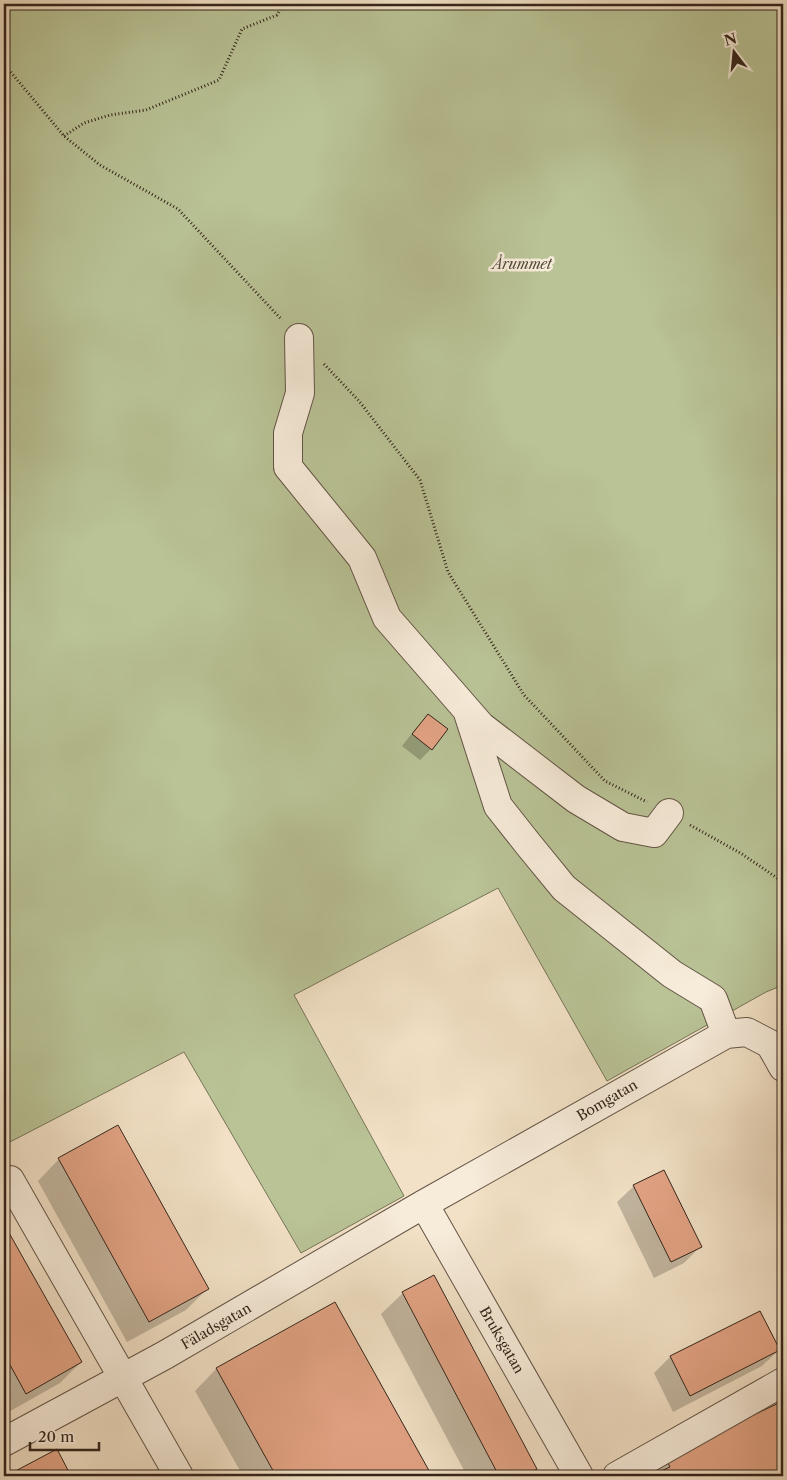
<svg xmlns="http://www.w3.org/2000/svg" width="787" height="1480" font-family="'Libre Caslon Text',serif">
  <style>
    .green { fill: #b9c396; stroke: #767458 }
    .shadow { fill: #0003 }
    .building { fill: #e2a384; stroke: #33251b }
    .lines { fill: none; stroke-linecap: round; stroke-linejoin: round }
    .minor-casing { stroke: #635446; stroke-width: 30 }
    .path { stroke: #33251b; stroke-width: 3; stroke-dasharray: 1 2.5; stroke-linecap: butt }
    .minor { stroke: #f7ecda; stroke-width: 28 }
    .labels { text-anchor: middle; stroke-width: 5; stroke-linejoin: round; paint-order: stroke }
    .park-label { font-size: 14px; font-style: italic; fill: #544c3a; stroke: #f7ecda }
    .street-label { font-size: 14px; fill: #33251b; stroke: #f7ecda }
  </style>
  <rect width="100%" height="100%" fill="#f2e1c6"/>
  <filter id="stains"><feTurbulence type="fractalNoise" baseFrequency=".004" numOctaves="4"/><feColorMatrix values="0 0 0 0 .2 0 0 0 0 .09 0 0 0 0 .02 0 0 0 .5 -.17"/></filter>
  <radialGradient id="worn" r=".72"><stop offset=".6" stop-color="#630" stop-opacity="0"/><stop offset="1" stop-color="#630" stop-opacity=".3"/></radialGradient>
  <path class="green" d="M4,4h779v981l-17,7 -159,89 -109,-193 -204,107 110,201 -103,57 -117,-201 -180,93z"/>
  <path class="shadow" d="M428,716l18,14 -15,19 -11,11 -18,-14 15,-19z
    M59,1159l148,130 -21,21 -59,32 -89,-161z
    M663,1171l37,76 -16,16 -30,15 -37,-76 17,-16z
    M4,1227l77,135 -21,21 -55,31 -1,-2z
    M403,1293l133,176 -8,7h-61l-86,-162z
    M334,1304l96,172h-187l-48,-85 21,-22z
    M759,1312l20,38 -17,16 -89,46 -19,-39 16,-16z
    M783,1402v74h-135l18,-18z
    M56,1451l13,25h-61z"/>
  <path class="building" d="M428,714l20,15 -16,21 -20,-16z
    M118,1125l91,164 -60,33 -91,-164z
    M664,1170l38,77 -31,15 -38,-77z
    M4,1224l78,138 -56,32 -22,-40z
    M434,1275l103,194 -14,7h-24l-97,-184z
    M335,1302l97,174h-156l-60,-108z
    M760,1311l20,39 -90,46 -20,-40z
    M783,1401v68l-14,7h-119l20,-9 -5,-10z
    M57,1449l14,27h-65z"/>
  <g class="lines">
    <g class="minor-casing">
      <path id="minor" d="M299,338l1,55 -12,40v34l74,91 25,60 94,108 95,73 47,28 31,6 15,-20
        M468,713l30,93 30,38 36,44 108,86 41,25 13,35
        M10,1180l169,296
        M424,1204l155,272
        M4,1442l161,-87 259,-151 302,-170 21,-2 23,12 13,23
        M617,1476l166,-94"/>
    </g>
    <path class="path" d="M4,64l60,72 36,29 78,44 104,111
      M64,136l20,-13 26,-8 36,-5 73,-30 23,-51 35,-14 6,-11
      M324,364l35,37 61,79 28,92 76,123 81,86 42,21
      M690,825l52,29 41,28"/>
    <use href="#minor" class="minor"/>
  </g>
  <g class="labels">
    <g class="park-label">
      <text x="522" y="269">Årummet</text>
    </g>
    <g class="street-label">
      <text transform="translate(607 1100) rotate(-30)" y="5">Bomgatan</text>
      <text transform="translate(216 1326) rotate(-30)" y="5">Fäladsgatan</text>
      <text transform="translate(502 1340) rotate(60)" y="5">Bruksgatan</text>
    </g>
  </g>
  <rect width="787" height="1480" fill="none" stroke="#f2e1c6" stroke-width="20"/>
  <rect x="5" y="5" width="777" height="1470" fill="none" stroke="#33251b" stroke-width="2.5"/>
  <rect x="10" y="10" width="767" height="1460" fill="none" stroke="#33251b"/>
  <g transform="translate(734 52) rotate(344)" stroke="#f7ecda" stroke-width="4" paint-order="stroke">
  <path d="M0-4L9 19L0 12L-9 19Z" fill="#33251b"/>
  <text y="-8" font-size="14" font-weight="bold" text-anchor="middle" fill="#33251b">N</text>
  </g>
  <path d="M30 1442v8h69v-8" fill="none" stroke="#33251b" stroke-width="2.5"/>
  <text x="38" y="1442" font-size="15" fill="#33251b" stroke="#f7ecda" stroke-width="4" paint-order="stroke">20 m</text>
  <rect width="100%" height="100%" filter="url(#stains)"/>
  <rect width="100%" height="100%" fill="url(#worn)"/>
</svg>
